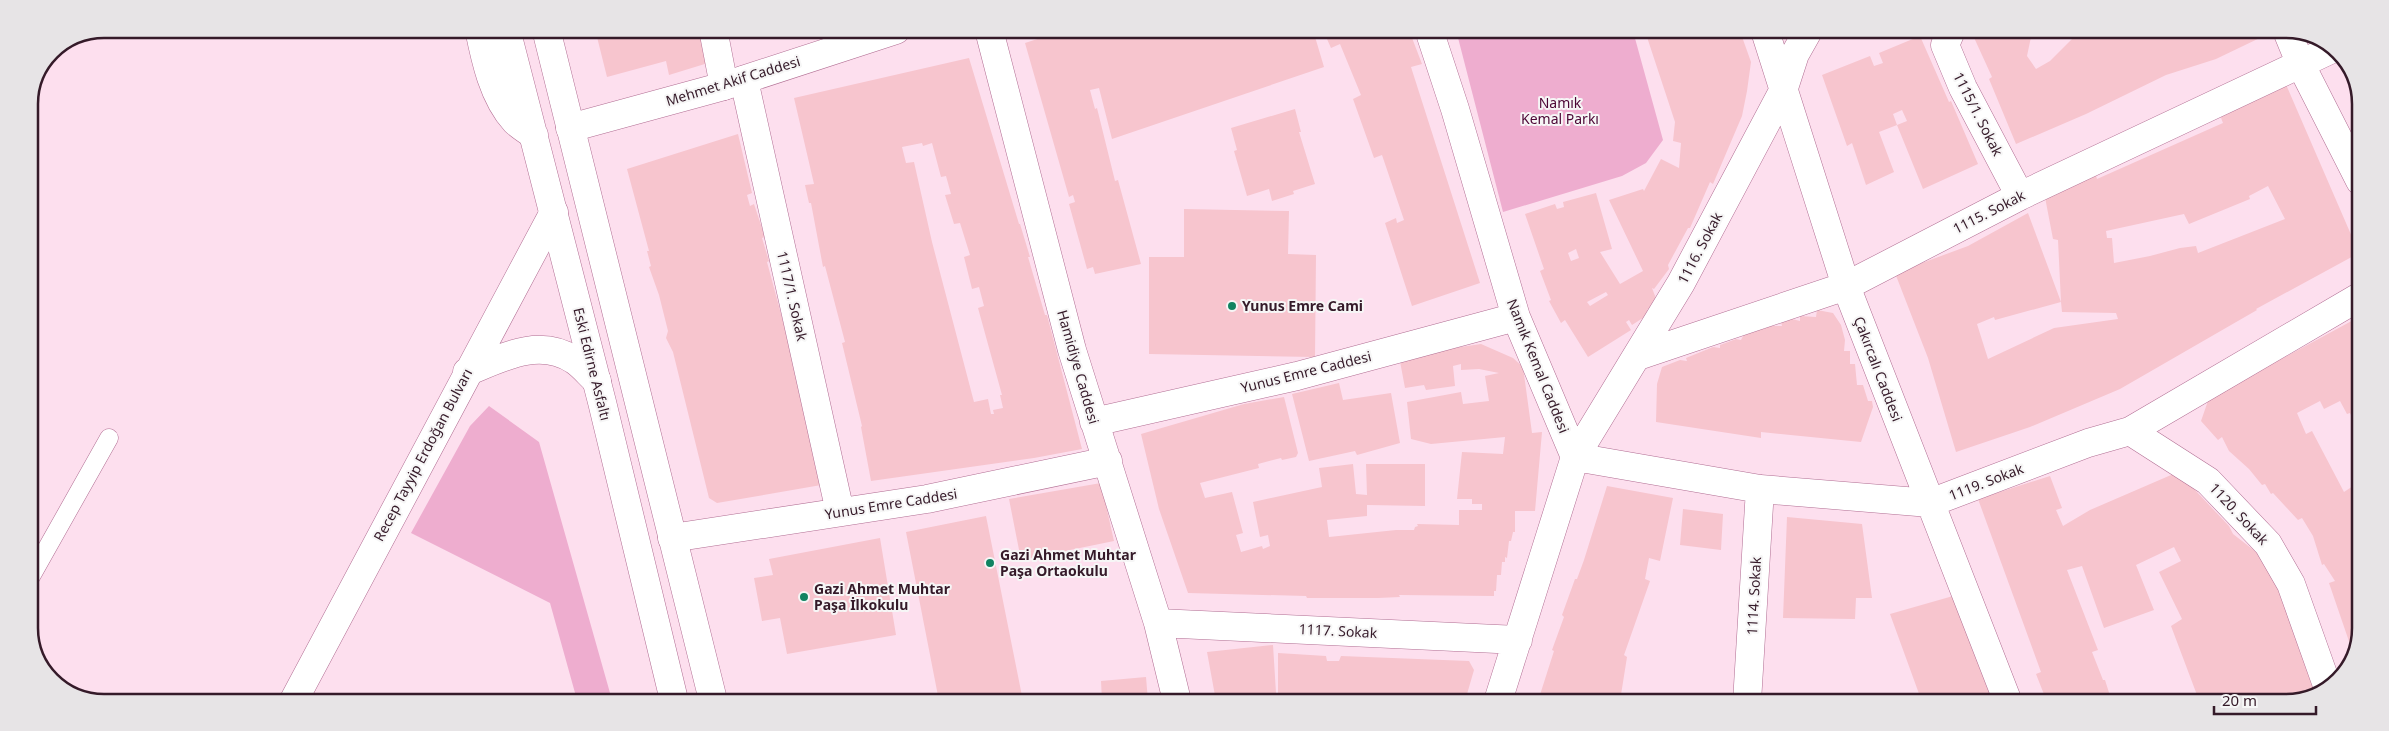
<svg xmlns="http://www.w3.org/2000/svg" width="2389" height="731" font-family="'Noto Sans',sans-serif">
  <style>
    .green { fill: #eeadcf }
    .building { fill: #f7c5ce; fill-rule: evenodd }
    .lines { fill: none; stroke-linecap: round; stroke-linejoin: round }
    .lane-casing { stroke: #b16e93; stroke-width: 19 }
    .street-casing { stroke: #b16e93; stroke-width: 29 }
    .secondary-casing { stroke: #b16e93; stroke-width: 29 }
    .primary-casing { stroke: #b16e93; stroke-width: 29 }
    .lane { stroke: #fff; stroke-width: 18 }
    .street { stroke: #fff; stroke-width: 28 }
    .secondary { stroke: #fff; stroke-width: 28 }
    .primary { stroke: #fff; stroke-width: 28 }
    .poi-dot { fill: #118361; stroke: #f6f6f6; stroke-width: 2 }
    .labels { text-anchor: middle; stroke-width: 4; stroke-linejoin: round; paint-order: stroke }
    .street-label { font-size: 14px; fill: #351a29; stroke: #f6f6f6 }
    .park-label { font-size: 14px; fill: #4c0635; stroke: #f6f6f6 }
    .poi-label { font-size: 14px; font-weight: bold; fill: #351a29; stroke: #f6f6f6; text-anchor: start }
    .rim { fill: none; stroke: #351a29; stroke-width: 2.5 }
  </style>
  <rect width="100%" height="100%" fill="#fddfee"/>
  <path class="green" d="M1456,30l177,1 30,109 -17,23 -24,13 -119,36z
    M489,406l50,36 73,258h-35l-27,-97 -139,-70 59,-107z"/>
  <path class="building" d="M595,29h107l6,34 -39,12 -3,-14 -59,16z
    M741,30h22l-20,6z
    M1065,30h248l11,37 -212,72 -13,-51 -9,2 5,19 2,-1 18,73 3,-1 23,84 -46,10 -2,-7 -6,2 -18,-65 6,-2 -2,-7 -4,2 -44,-154z
    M1323,30h86l13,34 -11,3 69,216 -68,23 -27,-83 11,-5 1,5 7,-3 -22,-65 -8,3 -21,-59 8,-4 -21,-51 -9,4z
    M1645,31h95l11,31 -4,29 -5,25 -29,68 -3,-2 -20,46h-2l-20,37 1,4 -15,20 -2,-1 5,13 -10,9 2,4 -17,11 -3,-5 -3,2 5,8 -43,27 -23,-37 -4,3 -12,-22 2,-1 -11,-29 4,-2 -19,-55 30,-10 2,5 7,-2 -1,-5 33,-9 16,56 -12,3 20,32 23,-13 -34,-71 34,-11 1,2 17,-32 18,9 2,-25 -8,-2 2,-19zM1576,249l3,9 -8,3 -3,-8zM1606,292l2,3 -18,11 -3,-4z
    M1971,31h65l-5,6 -4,19 9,13 14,-8 30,-30h187l1,3 -52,25 -50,16 -80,39 -70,30 -27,-65 3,-2z
    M1920,36l29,66 2,-1 27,63 -55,25 -26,-64 -18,7 15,40 -28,13 -14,-42 -5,3 -25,-71 48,-19 4,10 9,-3 -4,-10zM1902,110l5,11 -10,4 -4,-11z
    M969,58l50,166h1l10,33h-2l17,58h2l35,134 -48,9 -163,23 -10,-54 1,-1 -20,-83 3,-1 -20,-76 -2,1 -12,-64h-2l-4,-18 9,-1 -20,-86zM922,143l1,3 9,-3 9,34 5,-1 5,18 -6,1 9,29 6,-1 10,32 -6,2 8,32 7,-2 5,19 -6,2 24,87h-2l3,13 -10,2 1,4h-3l-3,-15 -14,3 -42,-160 -18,-80 -8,1 -4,-16z
    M2345,59l14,37h-1l-6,-8 -11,-26z
    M2284,80l75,173 -103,56 1,1 -137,79 -90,38 -74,25 -28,-94 -33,-85 73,-27 60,-33 33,89 -3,-62 -5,-1 -9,-47 52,-17 1,4 126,-56 -5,-13zM2268,186l17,33 -87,34 -2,-7 -16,2 -30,8 -36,7 -2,-25h-5l-1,-7 78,-17 5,10 61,-25 -1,-3zM2061,302l1,10 54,1 2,6 -64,9 -66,31 -11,-35 17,-7 1,3z
    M1295,109l6,23h-2l16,52 -22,7 1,3 -22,7 -3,-12 -22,7 -13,-45 3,-1 -6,-22z
    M738,134l14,59 -5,2 3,11 4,-2 11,33 -3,1 7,23 -2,1 60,222 -110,19 -8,-5 -36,-146 -7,-14 2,-7 -9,-36 -10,-28 2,-1 -4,-15h2l-22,-82z
    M1184,209l105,2 -1,43 28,1 -1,102 -166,-3v-97h35z
    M1817,310l16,3 8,12 4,15 -1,11h6v13h5l2,21h6l5,16h4l1,6 -12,35 -100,-10v6l-105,-16 1,-38 5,-17 18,-7 7,1 -1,-3 27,-11 7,1v-3l16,-6 5,1 2,-4 12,-7h10v-3h17l-1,-4 11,-3 8,2v-5l16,1z
    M2359,317v115l-9,-19 -3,1 -7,-13 -16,8 -4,-8 -23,12 9,21 6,-3 32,61 12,-8 2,4v159l-5,6 -24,-70 6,-2 -11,-17 -2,1 -9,-29 -11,-18 -4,2 -25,-27 -2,1 -6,-10 -3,1 -13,-16 -20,-18 -7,-14 -4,3 -17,-19 8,-23z
    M1481,344l32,14 10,9 9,66 10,-1 -7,79h-20v21h-2l-2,9h-2l-2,17 -2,-1v5h-3l-1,13h-4l-1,16h-2v5l-95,-1 1,2 -22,1h-71l-1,-2 -118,-3 -29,-84 -18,-75 103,-30 40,-7 14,56 -2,4 -14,3 -1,-2 -23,6 1,4 -59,15 5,15 27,-6 11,41 -7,2 5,17 21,-6 1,3 7,-3 -2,-11 -8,2 -7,-35 69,-15 -3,-19 34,-4 3,30 11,1 -1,-31h59v42l-58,-1v11l-40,4 2,17 67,-7h18l1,-3 3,-1 -1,-2 42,1v-15h23v-6h-10v-5h-15l5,-47 41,2 2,-17 -74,7 -20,-5 -4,-37 54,-10 2,12 26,-3 -4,-25 14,-3 -20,-4 -18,1v-6l-8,2 2,20 -29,4 -2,-5 -19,3 -6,-32z
    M1339,383l4,17 48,-7 9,50 -43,12 -2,-4 -46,10 -17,-67z
    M2178,472l51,54 4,8 31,24 18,38 18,56 3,-1 14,41 -31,10h-93l-1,-5 5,-2 -26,-69 11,-7 -23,-47 22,-11 -7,-14 -38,18 18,45 -50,18 -22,-62 -15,4 31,80 -6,2 11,28h2l7,22h-65l-11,-28 5,-2 -63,-173 72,-23 12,32 -6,2 7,16 27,-16z
    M1101,483l13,58 -93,19 -12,-61z
    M1607,486l66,12 -13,63 -11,-3 -4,21 5,2 -26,74 3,2 -7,44h-82l16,-50 -2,-1 12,-33 -2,-2 13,-36h2l7,-19z
    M1683,509l40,5 -2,36 -41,-5z
    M986,516l37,185h-84l-33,-169z
    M1787,517l75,7 10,74h-16l-1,21 -72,-1z
    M880,538l16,97 -109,19 -7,-36 -18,3 -8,-43 19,-3 -4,-16z
    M1953,596l40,106h-71l-32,-88z
    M1273,645l3,48h2v-40l48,3 1,5h12l2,-5 128,5 5,9 -9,31h-249l-9,-49z
    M1146,677l2,24h-46l-1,-20z
    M1887,697l2,5h-107v-3z"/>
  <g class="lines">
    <g class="lane-casing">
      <path id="lane" d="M29,580l80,-142"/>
    </g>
    <g class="street-casing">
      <path id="street" d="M713,29l11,57
        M989,30l83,320 86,273 19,78
        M1429,30l26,79 61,208 59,140
        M1765,31l81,255 162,416
        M1951,31l-6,14 18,43 57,108
        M2287,31l14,34 59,116
        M744,80l96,432
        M1638,356l208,-70 174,-90 312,-147
        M1094,422l203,-46 219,-59
        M2130,431l78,50 60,63 23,40 37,104
        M1575,457l185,32 170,14 158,-60 42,-12 229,-134
        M672,538l255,-39 181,-38
        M1158,623l360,17
        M1498,701l77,-244 106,-174 102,-192 12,-37 13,-23
        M1747,702l13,-213"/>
    </g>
    <g class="secondary-casing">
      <path id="secondary" d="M570,128l154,-42 172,-56
        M467,372c34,-14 72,-35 107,-12 8,5 16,15 23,21
        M294,700l260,-488"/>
    </g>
    <g class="primary-casing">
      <path id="primary" d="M479,29c6,30 14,68 36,92 5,5 13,10 19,14
        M506,29l96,373 72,298
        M546,29l167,671"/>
    </g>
    <use href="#lane" class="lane"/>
    <use href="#street" class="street"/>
    <use href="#secondary" class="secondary"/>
    <use href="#primary" class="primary"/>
  </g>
  <g class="poi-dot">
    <circle cx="1232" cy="306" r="5"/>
    <circle cx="990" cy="563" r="5"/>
    <circle cx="804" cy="597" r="5"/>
  </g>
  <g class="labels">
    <g class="street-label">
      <text transform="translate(733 81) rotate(-17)" y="5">Mehmet Akif Caddesi</text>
      <text transform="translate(1978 114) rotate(63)" y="5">1115/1. Sokak</text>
      <text transform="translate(1989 212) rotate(-27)" y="5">1115. Sokak</text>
      <text transform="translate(1700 248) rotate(-62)" y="5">1116. Sokak</text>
      <text transform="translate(792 296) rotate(77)" y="5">1117/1. Sokak</text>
      <text transform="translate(592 364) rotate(76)" y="5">Eski Edirne Asfaltı</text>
      <text transform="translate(1538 366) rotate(68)" y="5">Namık Kemal Caddesi</text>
      <text transform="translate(1078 367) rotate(74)" y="5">Hamidiye Caddesi</text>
      <text transform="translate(1878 369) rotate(69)" y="5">Çakırcalı Caddesi</text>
      <text transform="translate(1306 372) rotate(-14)" y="5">Yunus Emre Caddesi</text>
      <text transform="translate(423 455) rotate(-62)" y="5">Recep Tayyip Erdoğan Bulvarı</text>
      <text transform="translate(1986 482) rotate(-21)" y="5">1119. Sokak</text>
      <text transform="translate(891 504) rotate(-9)" y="5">Yunus Emre Caddesi</text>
      <text transform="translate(2239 514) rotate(47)" y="5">1120. Sokak</text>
      <text transform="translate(1754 596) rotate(-87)" y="5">1114. Sokak</text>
      <text transform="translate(1338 631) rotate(3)" y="5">1117. Sokak</text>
    </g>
    <g class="park-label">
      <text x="1560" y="108">Namık<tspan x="1560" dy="16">Kemal Parkı</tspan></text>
    </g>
    <g class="poi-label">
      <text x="1242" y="311">Yunus Emre Cami</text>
      <text x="1000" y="560">Gazi Ahmet Muhtar<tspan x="1000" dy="16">Paşa Ortaokulu</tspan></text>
      <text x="814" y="594">Gazi Ahmet Muhtar<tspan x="814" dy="16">Paşa İlkokulu</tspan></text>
    </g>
  </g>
  <path d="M0 0H2389V731H0ZM104 38H2286A66 66 0 0 1 2352 104V628A66 66 0 0 1 2286 694H104A66 66 0 0 1 38 628V104A66 66 0 0 1 104 38Z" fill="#e7e4e6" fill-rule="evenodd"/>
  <path class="rim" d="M104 38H2286A66 66 0 0 1 2352 104V628A66 66 0 0 1 2286 694H104A66 66 0 0 1 38 628V104A66 66 0 0 1 104 38Z"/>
  <path d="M2214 706v8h102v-8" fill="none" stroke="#351a29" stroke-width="2.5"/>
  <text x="2222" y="706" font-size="15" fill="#351a29" stroke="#f6f6f6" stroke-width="4" paint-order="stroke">20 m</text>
</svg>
